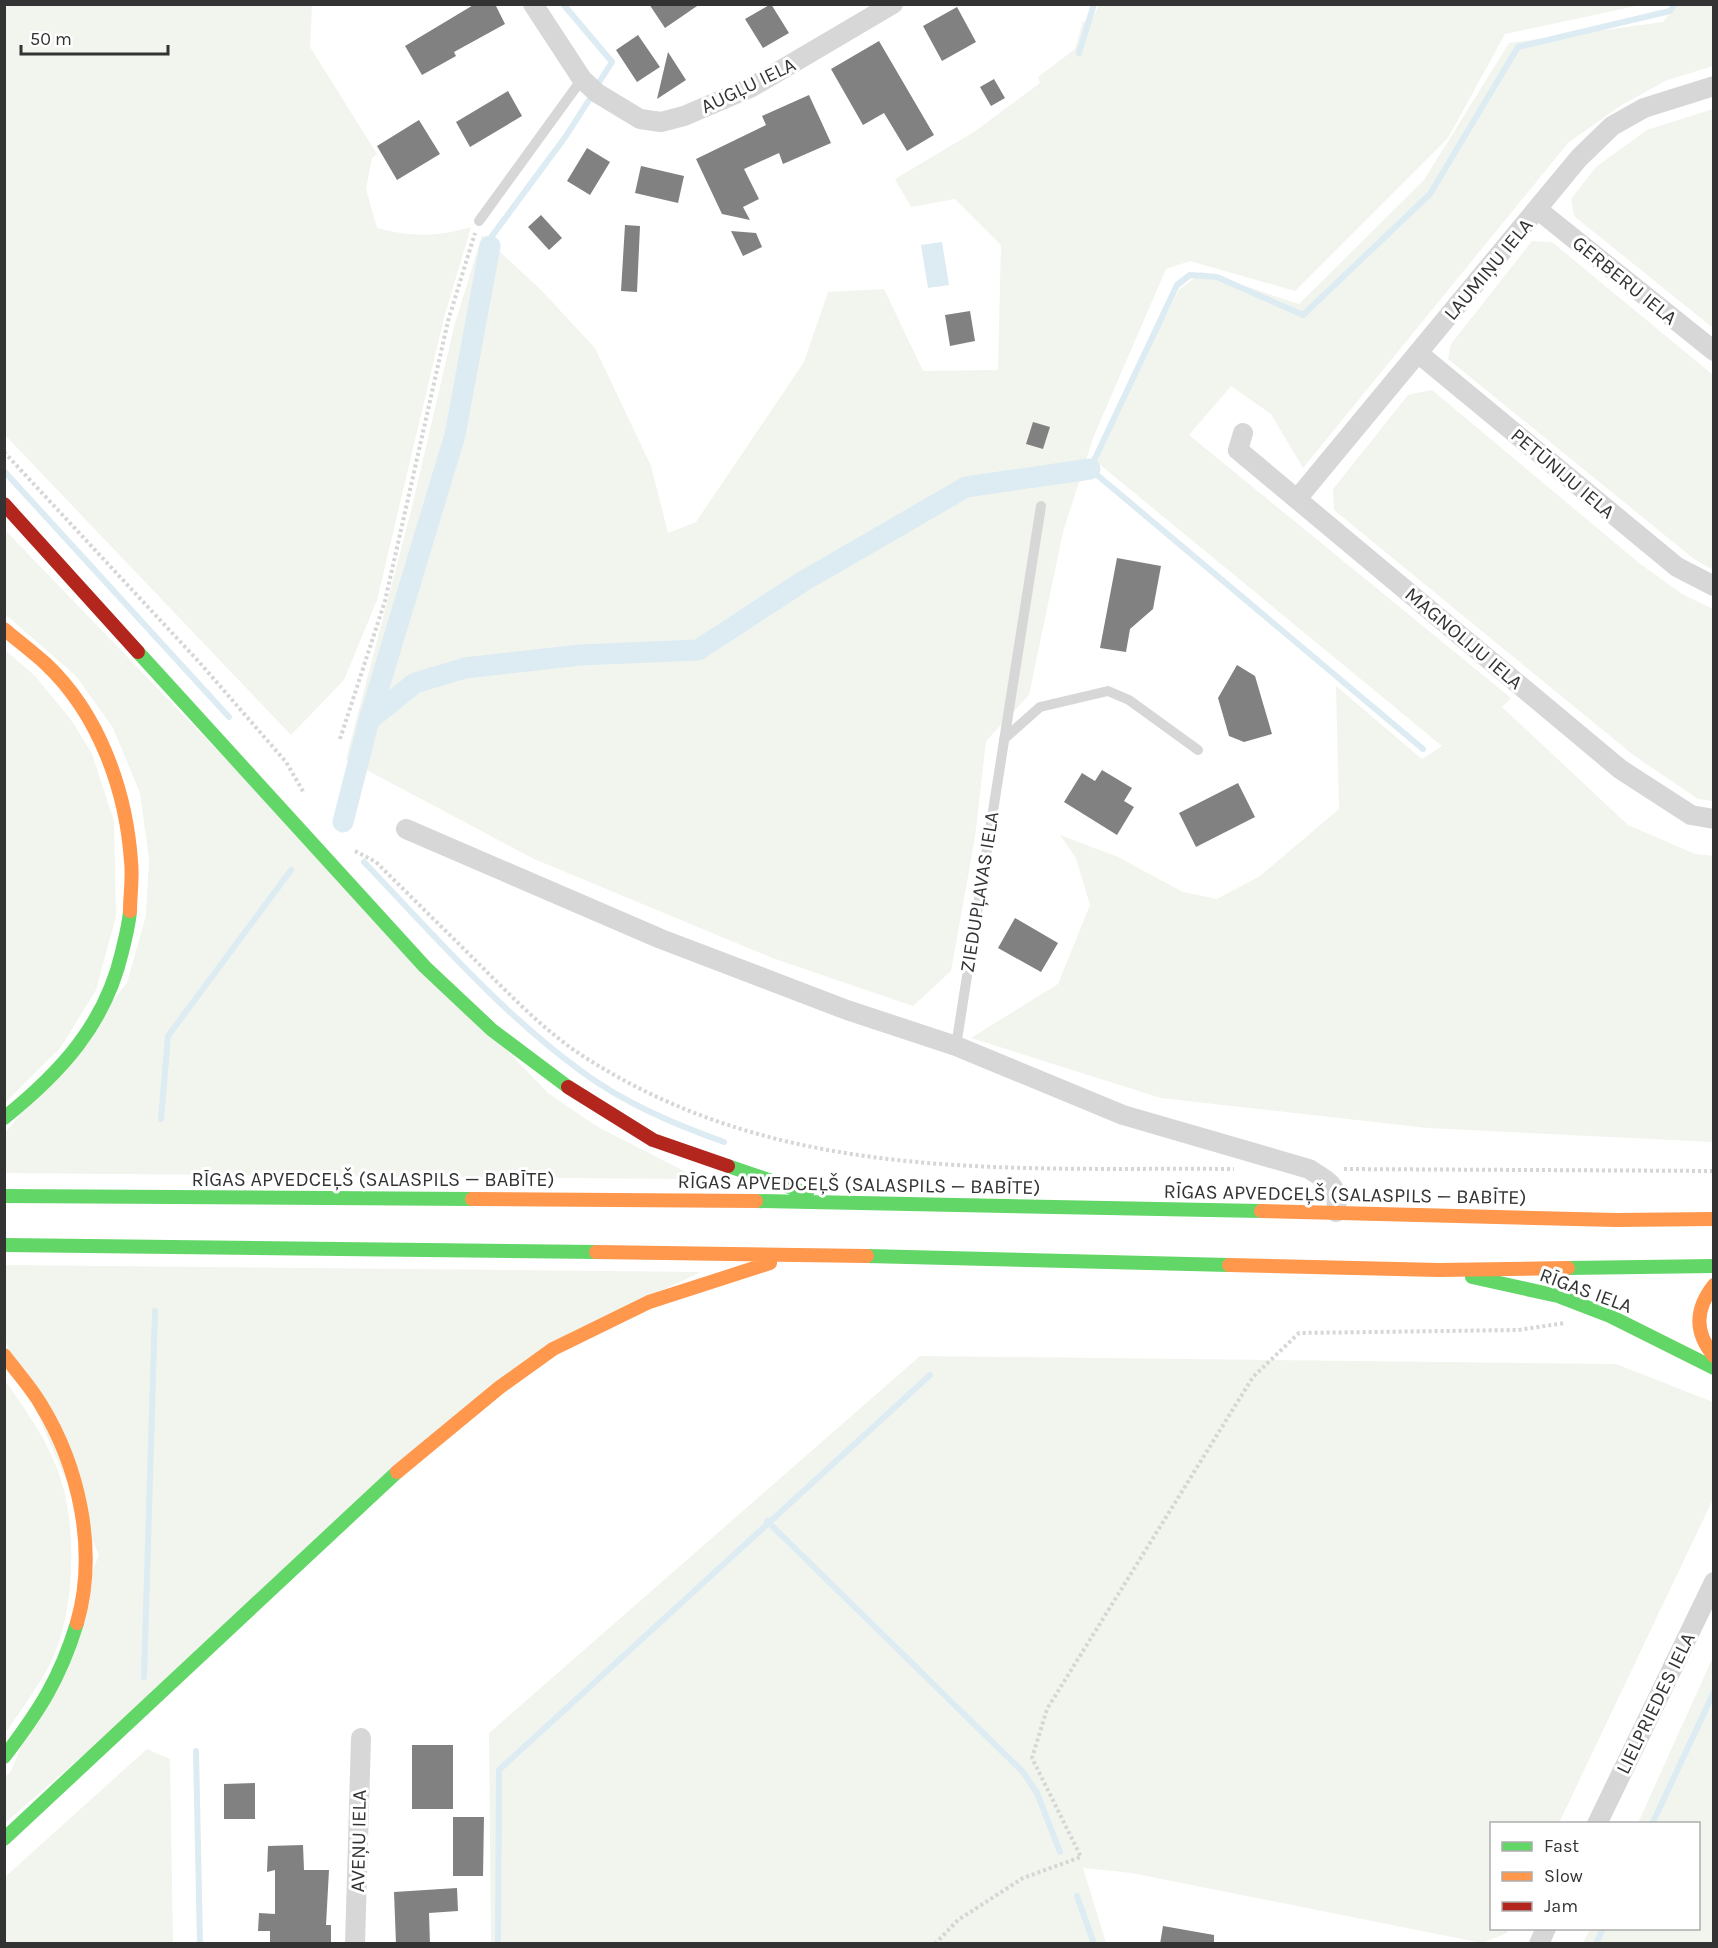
<svg xmlns="http://www.w3.org/2000/svg" width="1718" height="1948" font-family="Karla,sans-serif">
  <style>
    .green { fill: #f1f5ed }
    .water { fill: #ddebf3 }
    .lines { fill: none; stroke-linecap: round; stroke-linejoin: round }
    .stream { stroke: #ddebf3; stroke-width: 6 }
    .canal { stroke: #ddebf3; stroke-width: 21 }
    .building { fill: #818181 }
    .path { stroke: #d6d6d6; stroke-width: 4; stroke-dasharray: 3 3; stroke-linecap: butt }
    .lane { stroke: #d7d7d7; stroke-width: 10 }
    .street { stroke: #d7d7d7; stroke-width: 20 }
    .fast { stroke: #63d668; stroke-width: 14 }
    .slow { stroke: #ff974d; stroke-width: 14 }
    .jam { stroke: #b3261e; stroke-width: 14 }
    .labels { text-anchor: middle; stroke-width: 6; stroke-linejoin: round; paint-order: stroke }
    .street-label { font-size: 20px; fill: #333; stroke: #fff }
  </style>
  <rect width="100%" height="100%" fill="#fff"/>
  <path class="green" d="M5,4l307,1 -2,42 67,107 -5,4 -6,31 11,39c34,9 61,9 94,-1l-27,91 -67,282 -33,80 -53,55 -286,-300z
    M1099,5h542l-136,29 -57,104 -153,153 -105,-30 -24,8 -73,169 -30,94 -34,163 -43,46 -11,96 -24,134 -38,35 -138,-47 -241,-100 -188,-100 65,-248 43,-184 28,-92 59,55 54,58 56,118 17,67 28,-11 108,-160 24,-70 56,-3 39,82 75,-1 3,-125 -46,-46 -44,8 -16,-28 79,-47 66,-49 -2,-6 37,-28 8,-28 7,3z
    M1677,5h36v61l-48,15 -45,25 -52,37 -265,325 -32,-54 -40,-28 -42,49 322,263 -9,9 126,118 67,29 18,2v286l-285,-14 -267,-30 -190,-60 87,-54 32,-79 -14,-47 -16,-23 58,22 65,35 34,7 43,-23 79,-67 -3,-123 86,73 20,-13 -350,-288 87,-168 23,-18 97,32 125,-124 85,-137 154,-21z
    M1713,109h1l-1,219 -139,-112 -3,-17 25,-32 51,-37z
    M1532,241l20,1 161,133v195l-19,-11 -246,-200 3,-15z
    M1432,390l207,173 43,31 31,15v192l-15,-2 -66,-45 -298,-244 -1,-21 75,-94z
    M4,529l544,564 48,33 96,49 -3,4 -684,-6v-40l122,-150 19,-68 3,-56 -9,-66 -27,-65 -37,-52 -71,-62z
    M5,650l30,26 37,45 20,33 22,67 2,95 -20,74 -35,57 -56,56z
    M5,1265l696,7 -133,62 -563,489v-46l6,-6 88,-216 -94,-215z
    M920,1356l696,8 97,38v97l-154,324 -67,1v104l17,1 -2,4 -25,10 -350,-70 -49,-5 23,75h-615l-2,-210z
    M4,1379c23,33 49,68 59,108 14,50 11,133 -14,179 -13,24 -30,47 -45,69z
    M1713,1657v286h-130l7,-14 108,-1v-104l-60,-1z
    M147,1749l23,10 3,184h-168v-66z"/>
  <path class="water" d="M942,242l7,43 -21,3 -7,-43z"/>
  <g class="lines">
    <path class="stream" d="M563,4l49,58 -14,22
      M1079,53l15,-49
      M490,246l2,-10 74,-100 23,-36
      M4,471l225,246
      M1423,749l-333,-280 87,-184 13,-10 27,2 86,38 127,-121 88,-147 152,-36 5,-7
      M364,862c69,72 136,150 217,209 43,32 93,53 143,71
      M161,1119l7,-83 123,-166
      M767,1521l256,251 14,21 23,59
      M144,1677l11,-366
      M196,1751l4,193
      M1652,1824l62,-132
      M1077,1896l17,48
      M498,1944l1,-174 431,-395
      M1596,1944l7,-16"/>
    <path class="canal" d="M369,720l46,-37 50,-15 115,-13 118,-5 104,-68 164,-95 124,-18
      M343,822l26,-102 86,-285 35,-189"/>
  </g>
  <path class="building" d="M475,4h20l10,20 -51,28 2,4 -34,19 -17,-29z
    M649,4h51l-35,24z
    M771,4l18,29 -26,15 -18,-29z
    M957,7l19,35 -34,19 -19,-35z
    M638,35l22,32 -23,15 -21,-32z
    M879,41l55,94 -27,16 -23,-38 -21,12 -32,-56z
    M668,52l18,28 -29,19z
    M994,79l11,19 -14,8 -11,-19z
    M508,91l14,25 -52,31 -14,-25z
    M809,95l22,48 -48,21 -4,-11 -35,16 15,30 -16,8 7,13 -28,-6 -26,-55 70,-34 -4,-9z
    M419,120l21,34 -43,26 -20,-34z
    M587,148l23,14 -20,33 -23,-14z
    M641,166l43,10 -6,27 -43,-10z
    M541,215l21,23 -13,12 -21,-23z
    M625,225l15,1 -3,66 -16,-1z
    M731,231l25,2 6,14 -19,9z
    M970,311l5,30 -25,5 -5,-31z
    M1033,422l17,5 -7,22 -17,-5z
    M1117,558l44,8 -8,43 -23,20 -4,23 -26,-4z
    M1237,665l18,11 17,58 -28,8 -15,-6 -11,-38z
    M1102,770l30,18 -8,13 10,6 -17,28 -53,-33 18,-29 13,8z
    M1238,783l17,34 -59,30 -17,-34z
    M1015,918l43,25 -17,29 -43,-24z
    M412,1745h41v64h-41z
    M255,1783v36h-31v-35z
    M453,1817h31l-1,59h-30z
    M303,1845l1,25h25l-3,55h5v19h-61v-13h-12l1,-18 16,1v-44l-8,2 1,-26z
    M457,1888l1,23 -29,2 1,31h-34l-2,-52z
    M1163,1926l51,9v9h-54z"/>
  <g class="lines">
    <path class="path" d="M4,452l196,211 86,99 18,31
      M340,739l45,-138 63,-280 27,-88
      M355,851l21,11c35,35 71,70 106,105 32,32 66,67 104,91 199,127 424,109 648,111
      M1344,1169l370,2
      M935,1944l23,-24 65,-42 58,-21 -49,-99 15,-49 206,-332 46,-44 219,-3 47,-7"/>
    <path class="lane" d="M479,221l103,-142
      M1004,739l36,-32 68,-16 21,9 69,50
      M956,1046l85,-540"/>
    <path class="street" d="M533,4l49,75 15,14 43,26 21,3 23,-6 68,-29 141,-83
      M1537,209l177,142
      M1418,353l259,214 37,19
      M1243,433l-5,17 382,319 71,46 23,4
      M1297,499l282,-341 33,-32 32,-18 70,-22
      M406,829l255,110 186,71 109,36 167,69 186,54c22,14 30,16 27,43
      M1597,1824l117,-242
      M355,1944l6,-206
      M1539,1944l7,-16"/>
    <path class="fast" d="M138,652l287,315 67,63 76,57
      M4,1118c56,-45 101,-93 118,-166 3,-13 7,-27 8,-41
      M728,1166l79,27
      M4,1196l468,3
      M756,1201l505,10
      M4,1245l592,7
      M867,1256l362,9
      M1568,1268l146,-2
      M1472,1277l86,19 52,20 104,52
      M4,1757c35,-46 56,-78 73,-134
      M4,1839l393,-367"/>
    <path class="slow" d="M4,629c14,12 29,23 42,35 53,50 80,126 85,197 2,16 -1,34 -1,50
      M472,1199l284,2
      M1261,1211l355,9 98,-1
      M596,1252l271,4
      M1229,1265l210,5 129,-2
      M1714,1285c-19,24 -20,47 0,71
      M4,1355c12,16 26,31 36,48 39,63 58,147 37,220
      M397,1472l103,-85 53,-38 96,-47 121,-39"/>
    <path class="jam" d="M4,504l134,148
      M568,1087l85,53 75,26"/>
  </g>
  <g class="labels">
    <g class="street-label">
      <text transform="translate(748 85) rotate(-26)" y="7">AUGĻU IELA</text>
      <text transform="translate(1488 269) rotate(-50)" y="7">LAUMIŅU IELA</text>
      <text transform="translate(1625 280) rotate(39)" y="7">GERBERU IELA</text>
      <text transform="translate(1563 473) rotate(40)" y="7">PETŪNIJU IELA</text>
      <text transform="translate(1464 638) rotate(40)" y="7">MAGNOLIJU IELA</text>
      <text transform="translate(979 892) rotate(-81)" y="7">ZIEDUPĻAVAS IELA</text>
      <text x="373" y="1186">RĪGAS APVEDCEĻŠ (SALASPILS — BABĪTE)</text>
      <text transform="translate(859 1184) rotate(1)" y="7">RĪGAS APVEDCEĻŠ (SALASPILS — BABĪTE)</text>
      <text transform="translate(1345 1194) rotate(1)" y="7">RĪGAS APVEDCEĻŠ (SALASPILS — BABĪTE)</text>
      <text transform="translate(1586 1290) rotate(20)" y="7">RĪGAS IELA</text>
      <text transform="translate(1655 1703) rotate(-64)" y="7">LIELPRIEDES IELA</text>
      <text transform="translate(358 1841) rotate(-89)" y="7">AVEŅU IELA</text>
    </g>
  </g>
  <rect width="1718" height="1948" fill="none" stroke="#333333" stroke-width="12"/>
  <rect x="1490" y="1822" width="210" height="108" fill="#ffffff" stroke="#adadad" stroke-width="1.5"/>
  <rect x="1502" y="1842" width="30" height="9" fill="#63d668" stroke="#adadad" stroke-width="1.5"/>
  <text x="1544" y="1852" font-size="18" fill="#333333">Fast</text>
  <rect x="1502" y="1872" width="30" height="9" fill="#ff974d" stroke="#adadad" stroke-width="1.5"/>
  <text x="1544" y="1882" font-size="18" fill="#333333">Slow</text>
  <rect x="1502" y="1902" width="30" height="9" fill="#b3261e" stroke="#adadad" stroke-width="1.5"/>
  <text x="1544" y="1912" font-size="18" fill="#333333">Jam</text>
  <path d="M21 45v9h147v-9" fill="none" stroke="#333333" stroke-width="3"/>
  <text x="30" y="45" font-size="18" fill="#333333" stroke="#ffffff" stroke-width="4.5" paint-order="stroke">50 m</text>
</svg>
